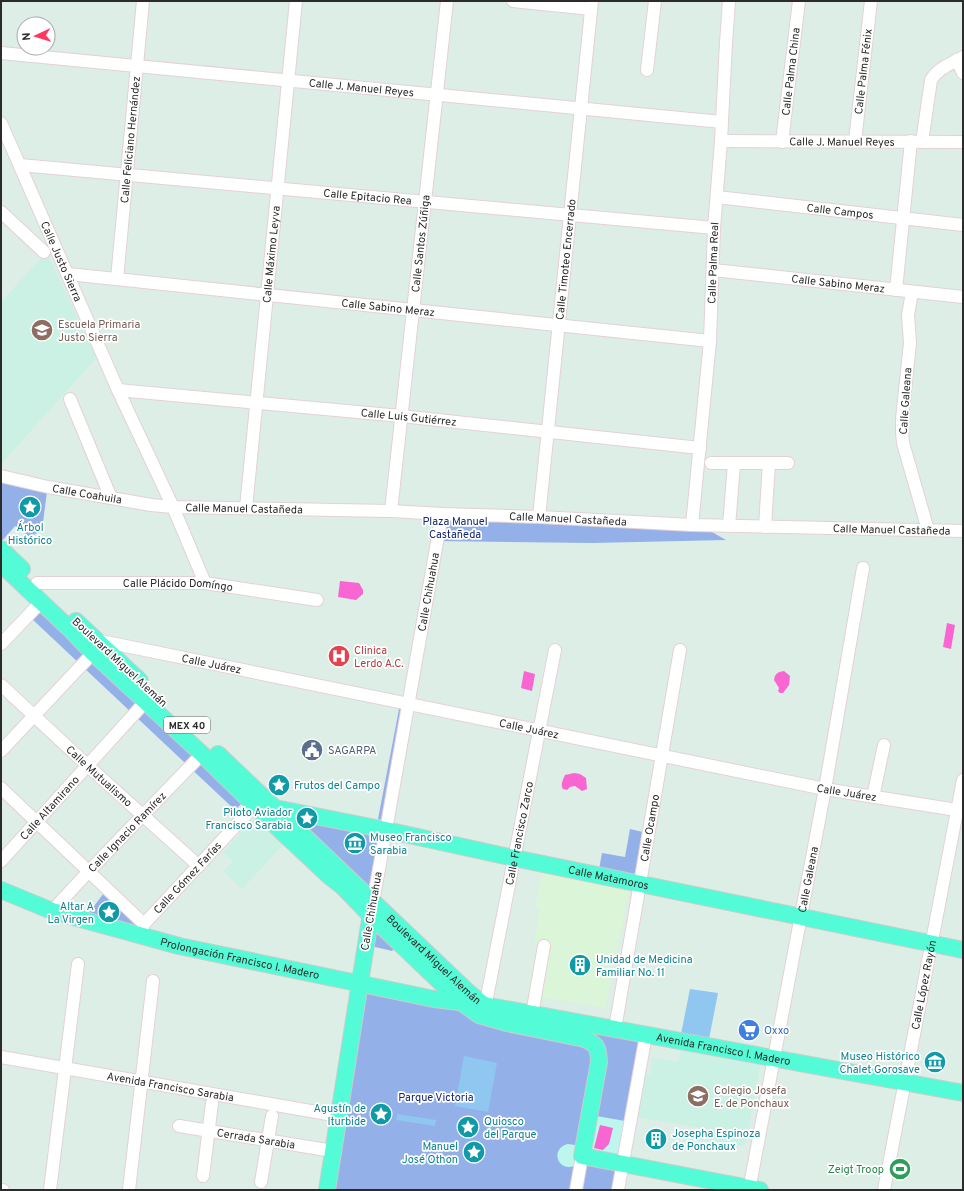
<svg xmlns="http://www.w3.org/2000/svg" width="964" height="1191" font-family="Overpass,sans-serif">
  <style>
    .education { fill: #caf1e4 }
    .medical { fill: #daf5d8 }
    .green { fill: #94b0e9 }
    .sand { fill: #bcf6ed }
    .pitch { fill: #8fc7f1 }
    .water { fill: #f966d1 }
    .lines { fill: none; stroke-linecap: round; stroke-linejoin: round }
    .minor-casing { stroke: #e5d1d5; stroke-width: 14 }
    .major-casing { stroke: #ccc; stroke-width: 18 }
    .minor { stroke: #fff; stroke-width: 12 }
    .major { stroke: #53fcd6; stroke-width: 16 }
    .labels { text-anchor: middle; stroke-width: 3.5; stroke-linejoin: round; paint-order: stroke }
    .shield { fill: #fff; stroke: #6b6b6b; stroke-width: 1 }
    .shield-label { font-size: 10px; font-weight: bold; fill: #2b2b2b }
    .street-label { font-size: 11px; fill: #2b2b2b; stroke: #fff }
    .education-label { font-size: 11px; fill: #785e54; stroke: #fff; text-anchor: start }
    .park-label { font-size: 11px; fill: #14266f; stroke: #fff }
    .culture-label { font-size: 11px; fill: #0d838f; stroke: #fff; text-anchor: start }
    .health-label { font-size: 11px; fill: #be3a42; stroke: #fff; text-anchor: start }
    .service-label { font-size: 11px; fill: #4e5e75; stroke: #fff; text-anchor: start }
    .shop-label { font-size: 11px; fill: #366cbe; stroke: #fff; text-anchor: start }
    .leisure-label { font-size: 11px; fill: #27864d; stroke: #fff; text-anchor: end }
  </style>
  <rect width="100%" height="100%" fill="#dceee6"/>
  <path class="education" d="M47,252l49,106 -94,105 -1,-2v-159z
    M256,816l28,28 -42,45 -19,-18 10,-10 -10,-8z
    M683,1044l78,18 -16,84 -41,-7 2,-10 -69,-12 7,-43h6l2,-16 26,4z"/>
  <path class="medical" d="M543,869l87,18 -25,121 -77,-13 9,-52 -3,-1 6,-33 -5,-2z"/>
  <path class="green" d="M1,474l47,10 -6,46 -12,7 -15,-11 -14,16z
    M441,512l255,11 30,17 -134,3 -156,-2z
    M43,605l204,193 -12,12 -204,-192z
    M400,704h8l-21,117 -9,-2z
    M275,808l110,24 -13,68z
    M630,829l17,4 -8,50 -41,-8 4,-22 23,4z
    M109,886l37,34 -6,17 -57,-16z
    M373,915l28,27 -9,9 -25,-6z
    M360,980l233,54 -6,-2 59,-1 -29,159h-292z"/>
  <path class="sand" d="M591,1115l34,6 -7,39 -33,-6z
    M568,1144l7,1 2,2 -3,19c-17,6 -24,-18 -6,-22z"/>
  <path class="pitch" d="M690,989l28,4 -9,46 -28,-5z
    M464,1056l33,7 -9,49 -33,-6z
    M397,1114l39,6 -1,6 -39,-6z"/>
  <path class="water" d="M340,581l19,2 4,7v4l-7,6 -18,-3z
    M947,623l8,2 -4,24 -8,-2z
    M524,671l11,3 -3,17 -11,-3z
    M784,671l6,5 -1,9 -6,8h-3l-2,-2 1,-3 -5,-8c1,-6 3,-8 10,-9z
    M574,773l6,1 6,4 1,11 -5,2 -7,-5 -5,1 -3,3 -4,-1c-3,-5 0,-9 2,-14z
    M600,1125l13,3 -4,16 -6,6 -9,-2z"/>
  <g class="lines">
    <g class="minor-casing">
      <g id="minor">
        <path d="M513,1l78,8"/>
        <path id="s1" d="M1,53l721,69"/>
        <path d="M957,60l6,13"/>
        <path d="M647,70l8,-69"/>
        <path id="s2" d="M1,123l117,267 55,117 32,76"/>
        <path id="s3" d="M721,141l242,1"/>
        <path id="s4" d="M855,141l16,-140"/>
        <path id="s5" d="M782,142l17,-141"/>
        <path d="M922,142l9,-62c7,-12 20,-16 32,-23"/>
        <path id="s6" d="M20,165l694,63"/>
        <path id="s7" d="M717,197l246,28"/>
        <path d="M1,212l43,40"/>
        <path id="s8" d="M713,270l57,6 193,21"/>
        <path id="s9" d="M68,274l642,67"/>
        <path id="s10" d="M117,279l26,-278"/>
        <path d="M896,290l15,-149"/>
        <path d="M912,292l-4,23 2,28 -8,76v13l1,11 25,87"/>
        <path id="s11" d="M118,390l283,26 299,32"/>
        <path d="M70,399l41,99"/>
        <path d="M711,463h77"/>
        <path id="s12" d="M1,476l47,11 103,18 22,2 218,4 51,3 97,3 153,8 271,6"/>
        <path id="s13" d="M246,508l50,-507"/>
        <path id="s14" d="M391,511l56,-510"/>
        <path id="s15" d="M539,517l53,-516"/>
        <path id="s16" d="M692,525l18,-184 4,-113 7,-87 5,-98 3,-42"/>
        <path d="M729,526l5,-62"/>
        <path d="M765,527l4,-64"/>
        <path id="s17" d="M37,583h168l112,17"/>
        <path id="s18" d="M96,640l729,149 138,22"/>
        <path d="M1,644l40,-42"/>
        <path id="s19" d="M1,685l87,81 111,100"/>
        <path d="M1,751l92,-98"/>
        <path d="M1,788l143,136"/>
        <path d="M873,797l11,-52"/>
        <path id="s20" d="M1,861l145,-160"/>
        <path id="s21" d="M373,902l13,-72 56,-316"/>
        <path id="s22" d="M52,911l37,-40 113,-117"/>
        <path id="s23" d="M141,932l3,-8 111,-119"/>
        <path id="s24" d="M481,1012l3,-7 3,-8 68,-347"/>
        <path d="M532,1014l12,-68"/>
        <path id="s25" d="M615,1029l65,-379"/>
        <path id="s26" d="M1,1057l338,59"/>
        <path id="s27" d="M179,1126l154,25"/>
        <path d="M203,1176l9,-73"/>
        <path d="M261,1182l11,-66"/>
        <path d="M1,1190h2"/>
        <path d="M50,1190l28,-226"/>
        <path d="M129,1190l24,-209"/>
        <path d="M576,1190l6,-34"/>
        <path d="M618,1190l28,-155"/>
        <path id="s28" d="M749,1190l76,-401 38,-221"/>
        <path id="s29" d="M884,1190l79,-410"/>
      </g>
    </g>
    <g class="major-casing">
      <g id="major">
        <path d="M1,549l21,20"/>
        <path d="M1,564l70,66 22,23 109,101 78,76 49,46 14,11 27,28 91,87 18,13 28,8 78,16c13,6 13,9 14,23l-17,94 178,34"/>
        <path d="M76,621l64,60"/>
        <path id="s30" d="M218,754l250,238 16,13"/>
        <path id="s31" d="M255,805l12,3h8l111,22 128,28 449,92"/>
        <path id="s32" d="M1,890l51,21 127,35 255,53 50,6 479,88"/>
        <path d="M327,1190l45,-283"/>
      </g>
    </g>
    <use href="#minor" class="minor"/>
    <use href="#major" class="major"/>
  </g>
  <defs>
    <g id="school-disc" transform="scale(1.15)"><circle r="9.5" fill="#8d6e63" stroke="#fff"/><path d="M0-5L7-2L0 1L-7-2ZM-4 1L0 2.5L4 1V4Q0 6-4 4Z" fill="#fff"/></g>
    <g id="sight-disc" transform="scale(1.15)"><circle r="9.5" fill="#0f9aa8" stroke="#fff"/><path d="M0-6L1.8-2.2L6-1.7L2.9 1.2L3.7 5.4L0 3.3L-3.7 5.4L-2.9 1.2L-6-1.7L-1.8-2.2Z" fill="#fff"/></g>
    <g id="hospital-disc" transform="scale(1.15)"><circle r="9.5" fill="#e0444e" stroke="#fff"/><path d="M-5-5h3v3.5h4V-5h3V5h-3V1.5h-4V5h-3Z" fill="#fff"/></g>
    <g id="civic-disc" transform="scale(1.15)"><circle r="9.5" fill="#5c6f8a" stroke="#fff"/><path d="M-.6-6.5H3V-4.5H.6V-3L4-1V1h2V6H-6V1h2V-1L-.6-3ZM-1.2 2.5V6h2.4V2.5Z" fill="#fff"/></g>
    <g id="museum-disc" transform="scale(1.15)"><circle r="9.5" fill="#0f9aa8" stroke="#fff"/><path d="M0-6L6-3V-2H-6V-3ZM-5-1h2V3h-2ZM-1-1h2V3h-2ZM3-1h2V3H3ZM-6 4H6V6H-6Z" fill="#fff"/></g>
    <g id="building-disc" transform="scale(1.15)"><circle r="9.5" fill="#0f9aa8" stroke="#fff"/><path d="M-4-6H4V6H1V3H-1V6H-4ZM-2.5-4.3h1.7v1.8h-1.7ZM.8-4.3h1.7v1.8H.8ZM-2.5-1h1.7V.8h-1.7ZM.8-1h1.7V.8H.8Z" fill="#fff"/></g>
    <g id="supermarket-disc" transform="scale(1.15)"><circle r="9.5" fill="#3f7fe0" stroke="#fff"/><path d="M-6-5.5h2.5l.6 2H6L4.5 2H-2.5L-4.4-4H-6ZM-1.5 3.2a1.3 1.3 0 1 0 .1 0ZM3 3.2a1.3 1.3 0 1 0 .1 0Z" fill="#fff"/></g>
    <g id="stadium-disc" transform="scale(1.15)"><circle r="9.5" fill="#2e9e5b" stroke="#fff"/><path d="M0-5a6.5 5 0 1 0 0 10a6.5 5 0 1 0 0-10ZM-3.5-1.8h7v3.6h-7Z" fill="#fff"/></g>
  </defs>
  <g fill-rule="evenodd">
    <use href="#school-disc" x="42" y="330"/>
    <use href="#sight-disc" x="30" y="507"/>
    <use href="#hospital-disc" x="339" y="656"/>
    <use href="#civic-disc" x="312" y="750"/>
    <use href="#sight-disc" x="279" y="785"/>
    <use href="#sight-disc" x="307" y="818"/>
    <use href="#museum-disc" x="355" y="843"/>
    <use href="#sight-disc" x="109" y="912"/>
    <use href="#building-disc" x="580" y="965"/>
    <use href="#supermarket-disc" x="749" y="1030"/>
    <use href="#museum-disc" x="935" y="1062"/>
    <use href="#school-disc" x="698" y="1096"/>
    <use href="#sight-disc" x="381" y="1114"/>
    <use href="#sight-disc" x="468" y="1127"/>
    <use href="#building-disc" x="656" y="1139"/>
    <use href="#sight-disc" x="474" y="1152"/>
    <use href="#stadium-disc" x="900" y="1169"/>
  </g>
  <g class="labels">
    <rect class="shield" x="164" y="717" width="46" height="16" rx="3"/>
    <g class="shield-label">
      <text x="187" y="729">MEX 40</text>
    </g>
    <g class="street-label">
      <text dy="4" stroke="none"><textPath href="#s5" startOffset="71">Calle Palma China</textPath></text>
      <text dy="4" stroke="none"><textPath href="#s4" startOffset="70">Calle Palma Fénix</textPath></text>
      <text dy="4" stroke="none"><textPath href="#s1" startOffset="362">Calle J. Manuel Reyes</textPath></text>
      <text dy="4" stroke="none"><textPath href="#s10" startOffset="140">Calle Feliciano Hernández</textPath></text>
      <text dy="4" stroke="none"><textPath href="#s3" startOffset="121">Calle J. Manuel Reyes</textPath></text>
      <text dy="4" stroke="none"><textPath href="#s6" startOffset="349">Calle Epitacio Rea</textPath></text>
      <text dy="4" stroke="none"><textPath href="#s7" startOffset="124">Calle Campos</textPath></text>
      <text dy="4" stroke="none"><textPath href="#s14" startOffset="269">Calle Santos Zúñiga</textPath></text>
      <text dy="4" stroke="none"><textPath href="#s13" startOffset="255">Calle Máximo Leyva</textPath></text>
      <text dy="4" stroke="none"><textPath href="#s15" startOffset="259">Calle Timoteo Encerrado</textPath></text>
      <text dy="4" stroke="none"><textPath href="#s2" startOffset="151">Calle Justo Sierra</textPath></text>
      <text dy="4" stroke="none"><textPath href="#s16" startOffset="263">Calle Palma Real</textPath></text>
      <text dy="4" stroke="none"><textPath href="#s8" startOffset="126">Calle Sabino Meraz</textPath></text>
      <text dy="4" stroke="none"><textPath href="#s9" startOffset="322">Calle Sabino Meraz</textPath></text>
      <text transform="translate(905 401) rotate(-86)" y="4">Calle Galeana</text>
      <text dy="4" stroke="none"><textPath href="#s11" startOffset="292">Calle Luis Gutiérrez</textPath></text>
      <text dy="4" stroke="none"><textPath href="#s12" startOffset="88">Calle Coahuila</textPath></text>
      <text dy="4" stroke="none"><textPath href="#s12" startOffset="246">Calle Manuel Castañeda</textPath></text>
      <text dy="4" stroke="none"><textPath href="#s12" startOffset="570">Calle Manuel Castañeda</textPath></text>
      <text dy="4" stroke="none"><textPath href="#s12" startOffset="894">Calle Manuel Castañeda</textPath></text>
      <text dy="4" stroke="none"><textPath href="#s17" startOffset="141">Calle Plácido Domíngo</textPath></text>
      <text dy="4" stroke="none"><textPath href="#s21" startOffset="315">Calle Chihuahua</textPath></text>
      <text transform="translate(120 662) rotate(43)" y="4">Boulevard Miguel Alemán</text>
      <text dy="4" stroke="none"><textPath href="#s18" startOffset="118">Calle Juárez</textPath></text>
      <text dy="4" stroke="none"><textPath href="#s18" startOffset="442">Calle Juárez</textPath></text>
      <text dy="4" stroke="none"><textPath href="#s19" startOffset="134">Calle Mutualismo</textPath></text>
      <text dy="4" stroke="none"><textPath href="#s18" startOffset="766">Calle Juárez</textPath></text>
      <text dy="4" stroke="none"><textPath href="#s20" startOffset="72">Calle Altamirano</textPath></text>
      <text dy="4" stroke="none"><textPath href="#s25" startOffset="204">Calle Ocampo</textPath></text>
      <text dy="4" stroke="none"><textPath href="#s22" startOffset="109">Calle Ignacio Ramírez</textPath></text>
      <text dy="4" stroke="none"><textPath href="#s24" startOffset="183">Calle Francisco Zarco</textPath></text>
      <text dy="4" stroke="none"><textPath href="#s23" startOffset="72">Calle Gómez Farías</textPath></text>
      <text dy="4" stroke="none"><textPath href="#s31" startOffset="361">Calle Matamoros</textPath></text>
      <text dy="4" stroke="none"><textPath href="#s28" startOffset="316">Calle Galeana</textPath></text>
      <text transform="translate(371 911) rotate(-80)" y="4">Calle Chihuahua</text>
      <text dy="4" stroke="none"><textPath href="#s32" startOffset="249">Prolongación Francisco I. Madero</textPath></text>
      <text dy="4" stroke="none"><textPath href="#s30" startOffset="298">Boulevard Miguel Alemán</textPath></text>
      <text dy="4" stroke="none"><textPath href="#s29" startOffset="209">Calle López Rayón</textPath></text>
      <text dy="4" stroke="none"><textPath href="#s32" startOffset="741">Avenida Francisco I. Madero</textPath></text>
      <text dy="4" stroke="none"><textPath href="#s26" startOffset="172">Avenida Francisco Sarabia</textPath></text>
      <text dy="4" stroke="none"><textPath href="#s27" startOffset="78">Cerrada Sarabia</textPath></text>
    </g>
    <g class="education-label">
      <text x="58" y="328">Escuela Primaria<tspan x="58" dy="13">Justo Sierra</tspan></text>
      <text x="714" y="1094">Colegio Josefa<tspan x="714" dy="13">E. de Ponchaux</tspan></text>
    </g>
    <g class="park-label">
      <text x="455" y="525">Plaza Manuel<tspan x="455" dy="13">Castañeda</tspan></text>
      <text x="436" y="1101">Parque Victoria</text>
    </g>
    <g class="culture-label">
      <text x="30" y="531" text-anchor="middle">Árbol<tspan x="30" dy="13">Histórico</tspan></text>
      <text x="294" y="789">Frutos del Campo</text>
      <text x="292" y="816" text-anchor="end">Piloto Aviador<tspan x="292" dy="13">Francisco Sarabia</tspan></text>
      <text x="370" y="841">Museo Francisco<tspan x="370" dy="13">Sarabia</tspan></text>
      <text x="94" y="910" text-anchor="end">Altar A<tspan x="94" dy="13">La Virgen</tspan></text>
      <text x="596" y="963">Unidad de Medicina<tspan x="596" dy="13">Familiar No. 11</tspan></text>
      <text x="920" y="1060" text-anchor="end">Museo Histórico<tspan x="920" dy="13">Chalet Gorosave</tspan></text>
      <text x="366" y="1112" text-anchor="end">Agustín de<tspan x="366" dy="13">Iturbide</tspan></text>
      <text x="484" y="1125">Quiosco<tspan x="484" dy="13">del Parque</tspan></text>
      <text x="672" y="1137">Josepha Espinoza<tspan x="672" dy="13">de Ponchaux</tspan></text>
      <text x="458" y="1150" text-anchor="end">Manuel<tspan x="458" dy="13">José Othon</tspan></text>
    </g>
    <g class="health-label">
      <text x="354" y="654">Clinica<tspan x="354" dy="13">Lerdo A.C.</tspan></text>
    </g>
    <g class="service-label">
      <text x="328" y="754">SAGARPA</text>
    </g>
    <g class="shop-label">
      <text x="764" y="1034">Oxxo</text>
    </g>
    <g class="leisure-label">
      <text x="884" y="1173">Zeigt Troop</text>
    </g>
  </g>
  <rect width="964" height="1191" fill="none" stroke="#2b2b2b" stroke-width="4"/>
  <g transform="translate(36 36) rotate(266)"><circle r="19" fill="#ffffff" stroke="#aaaaaa"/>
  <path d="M0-3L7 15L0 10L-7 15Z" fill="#ff385c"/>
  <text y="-6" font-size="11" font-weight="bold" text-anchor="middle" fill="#2b2b2b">N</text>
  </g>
</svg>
